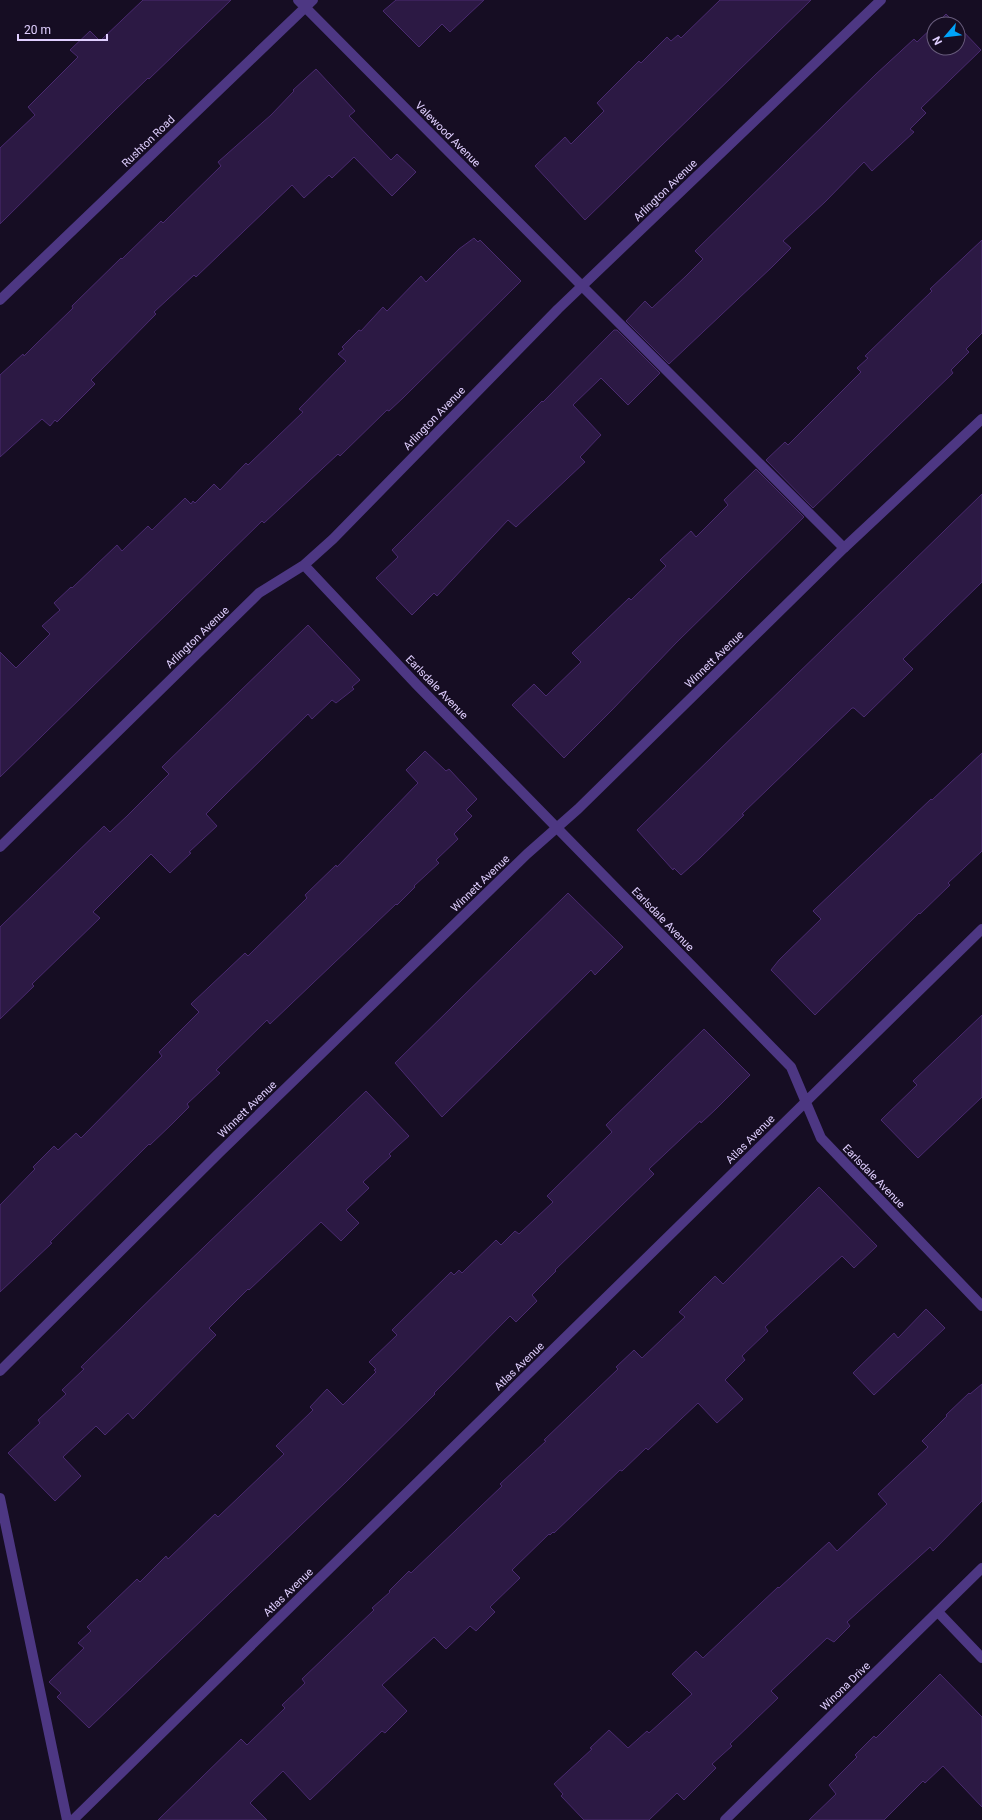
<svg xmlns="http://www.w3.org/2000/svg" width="982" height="1820" font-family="Roboto,sans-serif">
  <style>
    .building { fill: #2c1944; stroke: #4a2a70 }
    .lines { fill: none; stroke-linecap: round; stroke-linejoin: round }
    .service { stroke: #4d3783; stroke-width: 10 }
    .minor { stroke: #4d3783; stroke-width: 10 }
    .labels { text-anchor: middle; stroke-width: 3; stroke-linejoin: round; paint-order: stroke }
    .street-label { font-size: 11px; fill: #e0cfff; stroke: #160d23 }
  </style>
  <rect width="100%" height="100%" fill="#160d23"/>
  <path class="building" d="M143,0h88l-82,79 -1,-1 -33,32 -115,114v-76l35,-33 -7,-8 50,-50 -8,-7 20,-19 10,10z
    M396,0h88l-34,32 -8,-8 -23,23 -36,-36z
    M720,0h91l-226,220 -50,-54 30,-29 6,7 33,-33 -7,-8 42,-42 2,2 26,-26 4,4 7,-6 3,3z
    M946,14l10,10h-20z
    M934,26v22h24v-22l23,24 -60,58 5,5 -16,16 4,3 -42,39 -8,-9 -39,40 -42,39 8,7 -19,19 -103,97 -43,-43 19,-20 7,7 34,-32 17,-17 -8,-8 180,-176 39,-36 3,3z
    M316,69l39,42 -6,5 42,44 6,-6 19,18 -24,24 -38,-39 -22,21 -3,-3 -25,23 -12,-13 -96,92 -2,-2 -40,37 2,2 -65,66 4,4 -38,38 -2,-2 -5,6 -8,-7 -42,38v-82l23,-21 1,2 11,-11 38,-37 -1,-2 49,-48 1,1 39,-38 2,2 58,-57 -3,-4 53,-47 23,-24 -1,-1z
    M474,238l4,4 2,-2 41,41 -117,116 -15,14 -2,-1 -47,46 -2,-2 -74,69 -2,-2 -262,256v-125l16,16 34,-34 -8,-8 18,-16 -6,-7 17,-16 1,1 45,-43 5,6 26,-25 4,4 33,-32 6,6 2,-3 2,2 19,-19 6,6 26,-27 2,2 55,-53 -4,-3 47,-48 -8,-7 6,-5 -2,-2 17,-17 2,1 22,-24 4,4 34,-35 5,6 33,-33z
    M982,240v93l-16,16 3,3 -18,18 2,3 -140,135 -47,-48 19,-18 3,3 73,-73 -4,-4 11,-10 -3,-2 67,-65 -2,-2z
    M614,330h3l43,43 -32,32 -27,-27 -28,27 28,30 -21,22 5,5 -69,65 -8,-7 -71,76 -3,-3 -22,22 -36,-37 22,-21 -6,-7 150,-149 1,1z
    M756,469l48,48 -128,126 -64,67 -48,48 -52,-53 22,-21 12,12 35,-34 -9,-9 57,-55 2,2 35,-34 -6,-6 31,-29 5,6 32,-32 -4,-5z
    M982,494v88l-79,77 10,10 -49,48 -10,-9h-2l-110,106 2,1 -44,43 -19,17 -7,-7 -1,2 -36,-40z
    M308,625l52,55 -8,7 2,2 -18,14 -4,-3 -20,19 -4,-5 -81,79 -21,21 11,12 -28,26 2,1 -21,20 -19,-19 -58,58 7,6 -68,66 2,2 -34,33v-92l104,-101 6,6 17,-16 42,-42 -7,-7z
    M425,751l21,20 3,-2 28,30 -11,11 6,6 -18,18 4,5 -22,21 3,3 -25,23 1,1 -18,18 -1,-1 -126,120 -3,-4 -51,50 4,3 -33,31 2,3 -17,17 -22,21 -1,-1 -99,98 2,1 -52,49v-87l35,-36 -2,-2 21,-21 4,4 18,-17 5,5 81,-82 -3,-4 40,-40 -8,-8 54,-51 3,3 59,-58 -2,-3 31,-30 1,2 81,-84 -12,-13z
    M982,753v98l-34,32 2,2 -30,29 -1,-1 -104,102 -44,-45 8,-10 42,-41 -8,-8 118,-112 1,1z
    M568,893l55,54 -28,28 -4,-5 -149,147 -47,-54z
    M982,1015v82l-64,61 -37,-38 36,-35 -4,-4z
    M704,1029l46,46 -34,34 -15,14 -1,-2 -51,48 5,5 -99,96 1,1 -24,24 5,6 -21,21 -6,-6 -76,77 1,1 -89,88 -257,246 -32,-31 4,-4 -12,-11 35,-34 -6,-5 13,-12 -4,-4 50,-48 3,3 26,-26 2,3 47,-45 3,3 66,-63 -8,-8 37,-36 -3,-3 17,-18 16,16 33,-33 -2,-2 2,-1 -7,-7 28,-27 -5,-5 59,-58 3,3 5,-5 3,3 34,-33 5,5 14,-14 4,3 34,-32 -6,-6 65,-64 -6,-7z
    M366,1091l43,45 -20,18 2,2 -28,26 6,6 -23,22 13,13 -18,18 -20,-19 -72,68 -1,-1 -39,39 7,7 -83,84 -5,-6 -23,22 -9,-9 -33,31 18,19 -26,25 -47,-48 32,-30 -2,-3 28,-26 -4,-4 22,-21 -3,-2 97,-95z
    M819,1187l58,59 -23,22 -12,-12 -77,71 3,4 -26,25 3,4 -20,20 18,19 -26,24 -19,-20 -50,47 -2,-2 -24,23 -2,-1 -66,63 -1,-1 -3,3 -1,-1 -37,36 8,8 -30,29 5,5 -19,19 -6,-5 -24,23 -12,-12 -52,48 25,26 -22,22 -3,-2 -72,69 -27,-29 -33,32 17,17h-109l83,-81 6,6 38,-37 -3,-3 23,-22 -3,-4 72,-69 -2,-2 18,-16 -1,-1 20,-20 2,2 91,-87 -2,-2 46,-43 -2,-1 74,-71 -2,-2 18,-17 8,8 43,-41 -6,-5 36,-36 8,8z
    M926,1309l19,19 -71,67 -21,-22 41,-40 4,5z
    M982,1384v117l-49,50 -3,-4 -83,75 3,4 -16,16 -7,-4 -56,53 7,7 -48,46 2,2 -20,18 4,4 -32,32 -7,-7 -28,27h-65l-23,-24 2,-2 -9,-10 38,-35 -2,-1 19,-18 19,18 19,-17 2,2 43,-39 -20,-20 24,-23 7,7 75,-71 1,1 50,-46 8,9 50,-47 -9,-10 50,-47 -6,-6 25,-25 -1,-1 23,-22 1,1z
    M940,1674l42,43v90l-39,-41 -18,17 -2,-2 -39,39h-75l27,-26 -7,-9 28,-28 -2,-2 19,-19 2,2z"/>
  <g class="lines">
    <path class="service" d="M582,286l262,262
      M0,1498l67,322"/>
    <path class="minor" d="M298,0l284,286
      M0,300l313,-300
      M304,565l113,120 374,382 30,71 161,168
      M0,847l259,-254 45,-28 29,-26 225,-230 323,-309
      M0,1371l218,-217 309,-300 51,-45 266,-261 138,-129
      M938,1612l44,46
      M73,1820l909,-891
      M725,1820l257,-252"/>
  </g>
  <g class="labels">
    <g class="street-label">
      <text transform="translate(448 134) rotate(45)" y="4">Valewood Avenue</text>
      <text transform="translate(148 141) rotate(-44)" y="4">Rushton Road</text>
      <text transform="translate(665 190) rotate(-44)" y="4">Arlington Avenue</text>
      <text transform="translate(434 418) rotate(-46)" y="4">Arlington Avenue</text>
      <text transform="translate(197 637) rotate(-44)" y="4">Arlington Avenue</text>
      <text transform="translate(714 659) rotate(-44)" y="4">Winnett Avenue</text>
      <text transform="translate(437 687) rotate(46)" y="4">Earlsdale Avenue</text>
      <text transform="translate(480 883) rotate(-44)" y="4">Winnett Avenue</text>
      <text transform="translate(663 919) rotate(46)" y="4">Earlsdale Avenue</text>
      <text transform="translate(247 1109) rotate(-44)" y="4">Winnett Avenue</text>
      <text transform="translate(750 1139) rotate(-45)" y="4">Atlas Avenue</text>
      <text transform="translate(874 1176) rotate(46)" y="4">Earlsdale Avenue</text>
      <text transform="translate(519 1366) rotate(-44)" y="4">Atlas Avenue</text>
      <text transform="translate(288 1592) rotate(-44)" y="4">Atlas Avenue</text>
      <text transform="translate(845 1686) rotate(-44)" y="4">Winona Drive</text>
    </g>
  </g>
  <g transform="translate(946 36) rotate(242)"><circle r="19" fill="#160d23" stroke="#675b7b"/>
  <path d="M0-3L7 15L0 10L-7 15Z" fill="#00a3fa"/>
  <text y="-6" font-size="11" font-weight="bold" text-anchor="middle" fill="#e0cfff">N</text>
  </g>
  <path d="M18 34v6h89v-6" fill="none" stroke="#e0cfff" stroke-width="2"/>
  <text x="24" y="34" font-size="12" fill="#e0cfff" stroke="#160d23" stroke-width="3" paint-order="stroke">20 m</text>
</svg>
